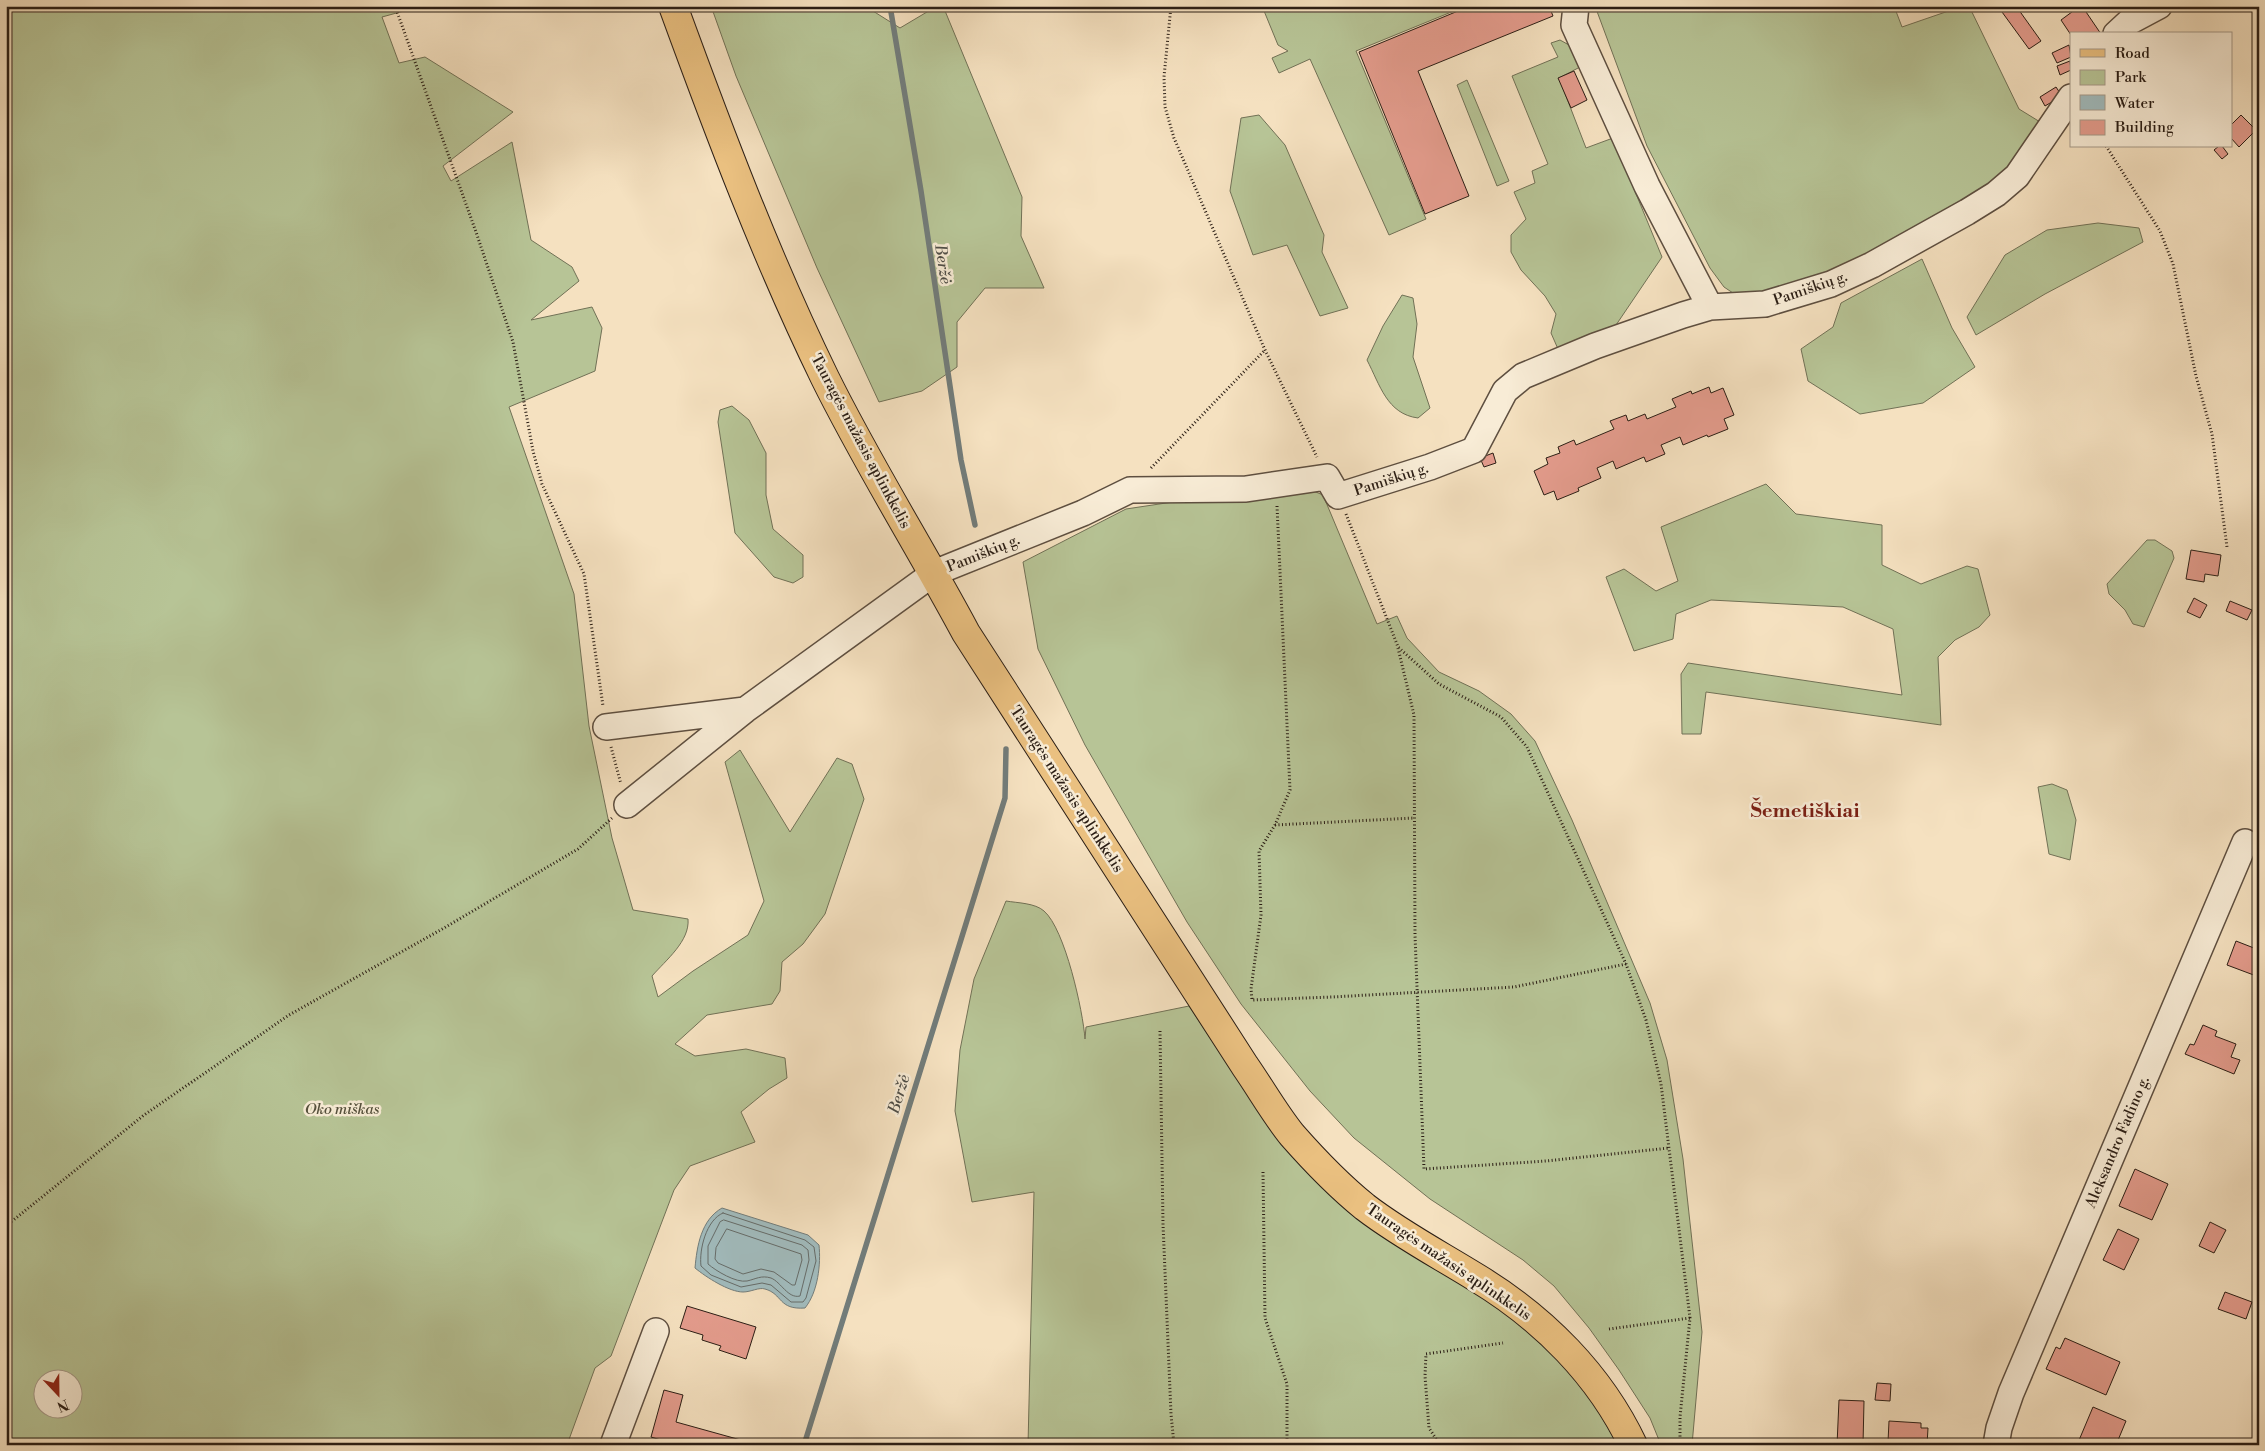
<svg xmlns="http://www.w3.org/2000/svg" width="2265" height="1451" font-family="'Libre Bodoni',serif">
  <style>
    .green { fill: #b7c496; stroke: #717156; fill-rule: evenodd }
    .water { fill: #a1bbbd; stroke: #727c7a }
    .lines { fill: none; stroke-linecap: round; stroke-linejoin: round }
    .shore { stroke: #666c69; stroke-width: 1 }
    .stream { stroke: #727c7a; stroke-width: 5.5 }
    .building { fill: #e49c8d; stroke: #2b1e15 }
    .minor-casing { stroke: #5e4f40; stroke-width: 28 }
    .major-casing { stroke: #2b1e15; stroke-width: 30 }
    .path { stroke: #2b1e15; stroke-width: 3; stroke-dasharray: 1 2.5; stroke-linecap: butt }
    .minor { stroke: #f8ecd6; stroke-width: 25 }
    .major { stroke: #eac080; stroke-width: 28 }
    .labels { text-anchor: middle; stroke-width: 5; stroke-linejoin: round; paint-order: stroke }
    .street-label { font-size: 15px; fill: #2b1e15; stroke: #f8ecd6 }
    .park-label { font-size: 15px; font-style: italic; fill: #55503c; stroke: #f8ecd6 }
    .water-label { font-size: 16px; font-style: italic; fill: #4e4d47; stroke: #f8ecd6 }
    .district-label { font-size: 20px; font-weight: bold; fill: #7a1f14; stroke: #f8ecd6 }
  </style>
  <rect width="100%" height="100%" fill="#f5e1c0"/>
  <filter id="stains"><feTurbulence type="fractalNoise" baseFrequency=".004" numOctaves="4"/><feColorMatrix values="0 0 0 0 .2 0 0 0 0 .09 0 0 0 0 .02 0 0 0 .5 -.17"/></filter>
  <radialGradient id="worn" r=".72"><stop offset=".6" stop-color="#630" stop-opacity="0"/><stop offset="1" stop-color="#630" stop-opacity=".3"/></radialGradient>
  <path class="green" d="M6,6h416l-40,11 17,46 26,-6 88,55 -70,54 8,15 61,-39 19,98 41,27 7,14 -48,39 61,-13 10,21 -7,43 -86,36 65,187 15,132 23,112 21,72 55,9c2,22 -22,41 -36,57l6,21 35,-26 55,-36 16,-34 -39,-139 15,-12 50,82 47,-74 15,6 12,35 -39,115 -22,30 -21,18 -2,29 -8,13 -65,11 -32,29 20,12 51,-7 39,9 2,20 -18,11 -28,23 14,30 -65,24 -16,24 -63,166 -16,12 -28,77h-561zM42,1378h30v30h-30z
    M711,6h154l35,22 37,-22h6l79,191 -1,39 23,52h-59l-28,34v45l-35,24 -43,11 -62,-134 -81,-192z
    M1262,6h204l-110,45 70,168 -37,16 -79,-176 -31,14 -7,-15 16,-7 -10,-6z
    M1595,6h299l8,21 61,-21h6l50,103 26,16 -40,57 -123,74 -140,43 -18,-12 -14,-19 -63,-122z
    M1560,40l9,5 11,22 -21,11 27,70 27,-10 49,119 -48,71 -56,21 -7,-16 5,-19 -11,-18 -24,-26 -10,-18v-17l15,-16 -12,-27 21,-9 -3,-12 16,-7 -36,-88 46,-19 -7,-14z
    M1467,80l42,101 -12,5 -40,-101z
    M1259,115l26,30 39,90 -2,17 26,56 -28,8 -33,-71 -34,10 -23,-64 11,-73z
    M2098,223l41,5 4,14 -98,52 -69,41 -9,-18 38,-62 42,-25z
    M1922,259l30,69 23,39 -52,36 -63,11 -52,-33 -7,-32 32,-22 8,-24z
    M1402,295l11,3 4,26 -4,33 17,51 -12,10c-31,-4 -38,-33 -51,-58l16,-34z
    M732,406l17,14 17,33v42l7,34 30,26v22l-10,6 -19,-6 -39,-44 -17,-111 2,-12z
    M1766,484l30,30 86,11v40l39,19 46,-18 11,3 12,46 -11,12 -24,13 -17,17 3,68 -235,-33 -5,42h-19l-1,-60 7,-11 214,32 -9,-66 -50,-22 -132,-7 -35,14 -3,25 -39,12 -28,-74 18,-8 32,22 22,-10 -17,-54z
    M1311,490l12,5 54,129 20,-8 10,22 32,34 40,19 32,23 24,27 37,79 78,183 17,57 16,99 19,173 -10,113h-31l-11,-27 -31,-48 -30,-42 -35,-42 -31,-26 -93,-61 -76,-61 -44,-47 -69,-87 -54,-82 -102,-177 -47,-96 -15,-87 103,-53 60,-9z
    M2147,540h8l17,11 2,7 -30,69 -11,-3 -8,-14 -16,-16 -2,-10z
    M2052,784l15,6 9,30 -6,40 -21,-6 -11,-67z
    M1006,901c12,2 29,2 38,10 21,18 39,100 41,128l1,-12 103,-21 77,116 199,162 46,32 45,42 31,34 31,53h-590l6,-253 -62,10 -17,-91 5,-61 14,-71z"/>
  <path class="water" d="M722,1208l86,27 11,10c2,19 -1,47 -14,63 -27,2 -22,-14 -40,-19 -6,-2 -14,3 -22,3 -14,0 -37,-15 -48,-24 2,-22 6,-48 27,-60z"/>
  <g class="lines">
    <path class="shore" d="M723,1213l82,27 9,7 2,14 -10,37 -3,4h-12l-20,-17 -9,-2 -21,4 -30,-12 -10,-9c-2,-16 5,-46 22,-53z
      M724,1220l78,25 6,5 1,10 -9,36c-12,3 -19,-14 -29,-18 -10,-3 -15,1 -24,3 -11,2 -31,-10 -39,-17v-18l12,-24z
      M727,1229l74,25 1,6 -7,25h-3l-18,-13 -13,-3 -18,5 -25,-11 -3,-4 1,-11z"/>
    <path class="stream" d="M890,6l31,185 40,269 14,65
      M804,1445l201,-647 1,-49"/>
  </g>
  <path class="building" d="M1470,6h79l4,10 -135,55 51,125 -44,18 -66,-162z
    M2010,6h6l25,35 -12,8 -27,-37z
    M2080,6h2l19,28 -30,1 -10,-15z
    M2069,45l2,12 -14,6 -5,-10z
    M2070,61l1,9 -11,5 -3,-9z
    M1574,71l13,29 -16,8 -13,-30z
    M2056,87l6,9 -17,10 -5,-9z
    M2241,115l15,15 -17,17 -8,-9v-13z
    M2219,146h3l6,8 -6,5 -8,-9z
    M1709,387l2,6 12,-5 11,27 -10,4 4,10 -20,8 -1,-2 -24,10 -3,-8 -19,8 4,9 -19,8 -2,-5 -28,12 -3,-8 -16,7 4,10 -23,10 1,3 -22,9 -3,-9 -10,4 -10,-24 14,-7 -2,-6 14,-5 -2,-6 16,-7 2,5 38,-16 -4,-8 16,-6 2,6 17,-7 2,5 29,-12 -4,-8 19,-8 1,3z
    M1493,453l3,10 -12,4 -4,-9z
    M2191,550l30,5 -3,21 -13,-2 -1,8 -18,-3z
    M2194,598l13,7 -7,13 -13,-6z
    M2230,601l22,9 -5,10 -21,-9z
    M2236,941l23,9v27l-32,-12z
    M2203,1025l14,6 -2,5 21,8 -5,13 9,3 -6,14 -49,-20 5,-10 4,1z
    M2135,1169l33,15 -16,36 -33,-14z
    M2210,1222l16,8 -12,23 -15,-7z
    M2118,1229l21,10 -15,31 -21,-10z
    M2225,1292l27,10 -6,17 -28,-10z
    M687,1306l69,21 -10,32 -27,-9 2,-4 -19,-6 1,-5 -23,-7z
    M2065,1338l55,24 -14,33 -60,-26 10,-22 4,2z
    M1877,1383l14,1 -1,17 -15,-1z
    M664,1390l19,5 -7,27 72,20 -1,3h-70l-26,-8z
    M1839,1400l25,1 -1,44h-26z
    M2093,1407l33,14 -10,24h-39z
    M1889,1421l32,2v5h7l-1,17h-33l1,-2 -7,-1z"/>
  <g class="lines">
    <g class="minor-casing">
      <path id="minor" d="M1576,6l-2,19 73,161 63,121
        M2116,34l13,-12 30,-16
        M606,727l139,-17
        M627,805l118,-95 189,-137 149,-60 47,-23 116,-1 81,-12 11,19 92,-29 44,-17 31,-59 18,-15 72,-30 88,-31 27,-8 55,-3 66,-20 41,-19 95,-53 29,-18 21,-18 54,-79
        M613,1445l43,-114
        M1996,1445l3,-17 12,-35 234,-551"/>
    </g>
    <g class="major-casing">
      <path id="major" d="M673,6c46,126 93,251 152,372 43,87 95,169 141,255l279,433c16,23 30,48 47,69 22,25 47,51 73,72 35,27 75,48 112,71 66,40 123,97 156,167"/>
    </g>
    <path class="path" d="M395,6l81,226 37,110 20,109 9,33 42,90 19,132
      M1171,6l-7,71 1,30 9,31 91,212 52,107
      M2106,146l54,85 13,33 23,112 16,58 15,113
      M1151,468l114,-118
      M1277,506l13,284 -15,35 -16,26 2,64 -10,74 1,11 80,-3 182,-10 112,-23
      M1346,514l52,133 41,37 62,33 26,30 99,217 20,56 15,64 29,234 -10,99v28
      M1398,648l16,67 1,220 9,234 122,-8 123,-13
      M611,747l10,37
      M1275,825l139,-7
      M1160,1031l3,193 8,190 3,31
      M1263,1172l2,146 22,66v61
      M6,1226l138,-111 145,-100 155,-87 134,-79 34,-31
      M1609,1329l81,-11
      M1440,1445l-11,-17 -4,-52 1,-22 77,-11"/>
    <use href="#minor" class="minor"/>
    <use href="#major" class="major"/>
  </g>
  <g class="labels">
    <g class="street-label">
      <text transform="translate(1810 288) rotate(-19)" y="5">Pamiškių g.</text>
      <text transform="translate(861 441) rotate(62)" y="5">Tauragės mažasis aplinkkelis</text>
      <text transform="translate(1391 479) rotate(-18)" y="5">Pamiškių g.</text>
      <text transform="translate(983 553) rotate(-22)" y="5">Pamiškių g.</text>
      <text transform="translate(1067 789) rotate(57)" y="5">Tauragės mažasis aplinkkelis</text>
      <text transform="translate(2117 1142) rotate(-67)" y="5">Aleksandro Fadino g.</text>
      <text transform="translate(1449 1262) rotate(34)" y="5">Tauragės mažasis aplinkkelis</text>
    </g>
    <g class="park-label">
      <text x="342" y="1114">Oko miškas</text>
    </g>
    <g class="water-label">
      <text transform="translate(944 264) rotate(81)" y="6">Beržė</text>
      <text transform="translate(898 1094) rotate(-73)" y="6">Beržė</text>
    </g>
    <g class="district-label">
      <text x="1805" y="817">Šemetiškiai</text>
    </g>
  </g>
  <rect width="2265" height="1451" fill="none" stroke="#f5e1c0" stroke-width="25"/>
  <rect x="8" y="8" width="2250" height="1436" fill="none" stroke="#2b1e15" stroke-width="2.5"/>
  <rect x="12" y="12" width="2240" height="1426" fill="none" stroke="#2b1e15"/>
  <rect x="2070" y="32" width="162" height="115" fill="#f8ecd6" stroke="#a69a89"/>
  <rect x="2080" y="49" width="25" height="8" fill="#eac080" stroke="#a69a89"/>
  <text x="2115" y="58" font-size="15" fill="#2b1e15">Road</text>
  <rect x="2080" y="70" width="25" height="15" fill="#b7c496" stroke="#a69a89"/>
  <text x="2115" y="82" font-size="15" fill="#2b1e15">Park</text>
  <rect x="2080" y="95" width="25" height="15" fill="#a1bbbd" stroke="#a69a89"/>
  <text x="2115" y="108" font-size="15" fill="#2b1e15">Water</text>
  <rect x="2080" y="120" width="25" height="15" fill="#e49c8d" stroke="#a69a89"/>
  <text x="2115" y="132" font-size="15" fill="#2b1e15">Building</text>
  <g transform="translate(58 1394) rotate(158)"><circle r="24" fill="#f8ecd6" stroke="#a69a89"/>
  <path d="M0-4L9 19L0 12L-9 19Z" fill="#8f2418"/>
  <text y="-8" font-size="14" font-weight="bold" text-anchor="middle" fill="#2b1e15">N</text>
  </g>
  <rect width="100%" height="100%" filter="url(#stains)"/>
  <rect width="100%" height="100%" fill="url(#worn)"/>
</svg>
